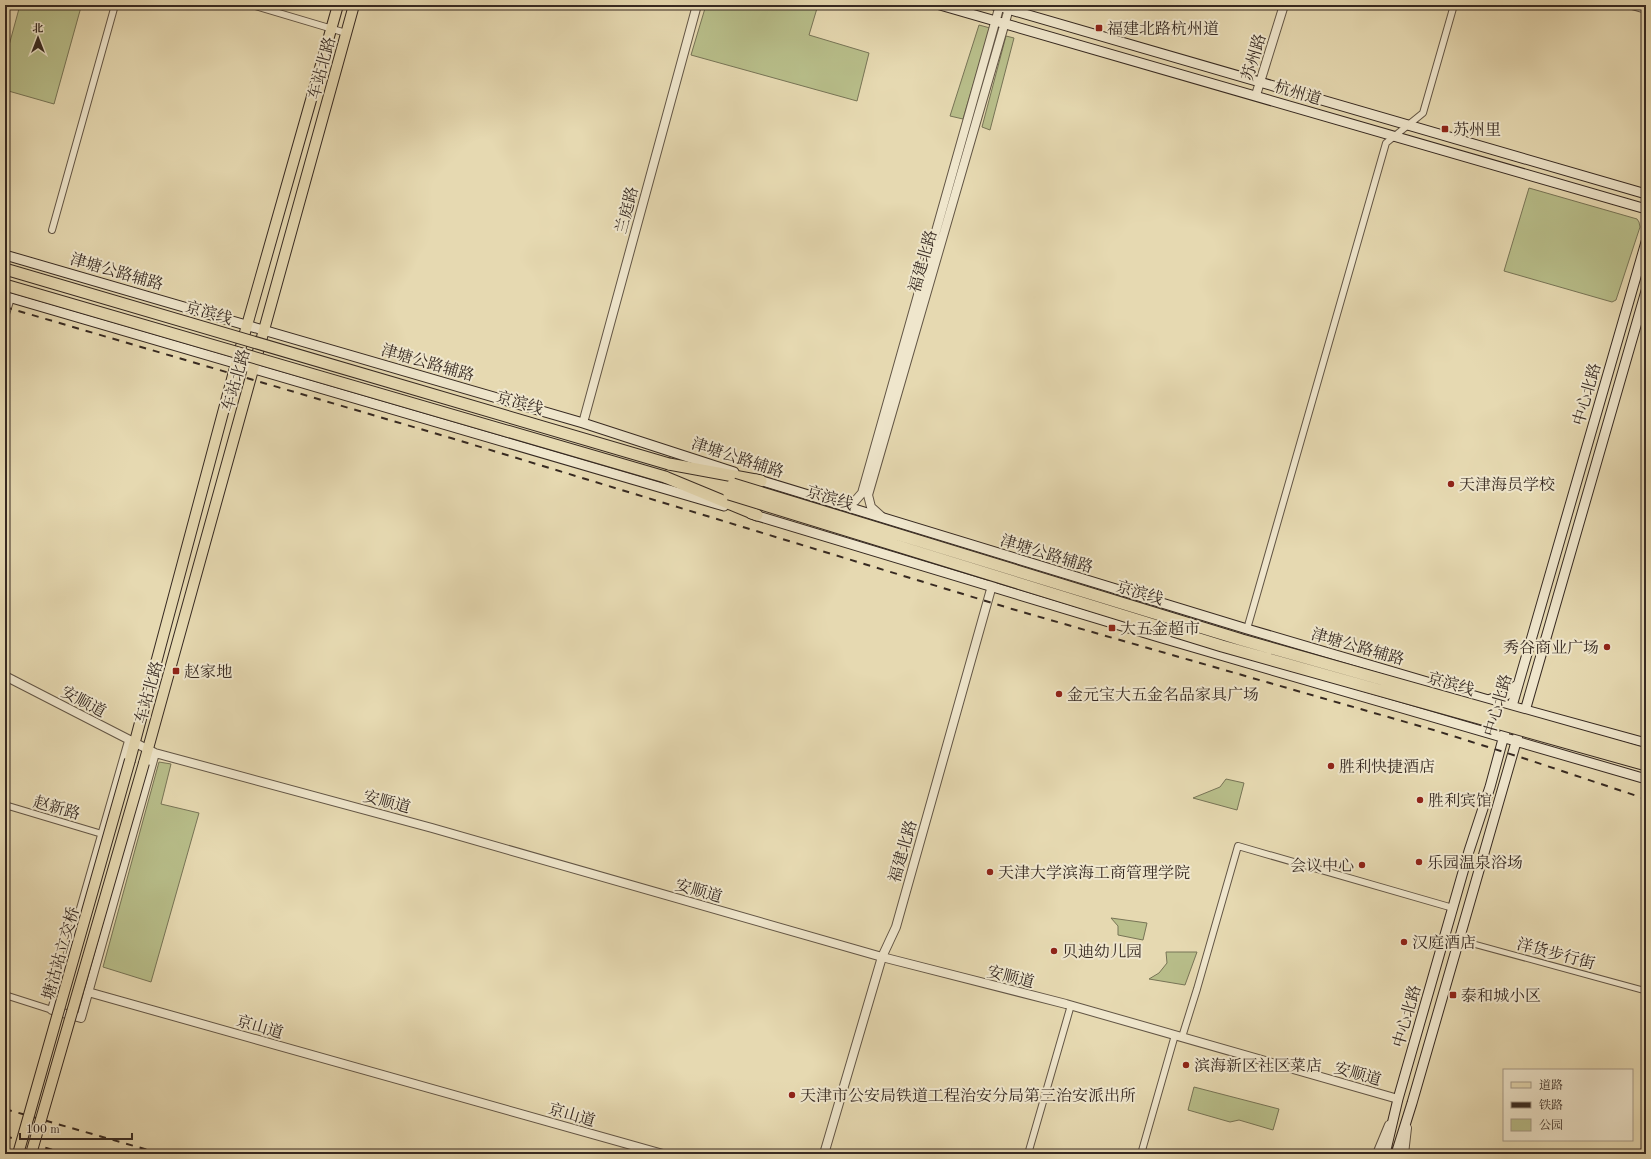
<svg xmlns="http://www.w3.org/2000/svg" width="1651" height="1159" font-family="'Old Standard TT','Noto Serif SC',serif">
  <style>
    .green { fill: #b8be8a; stroke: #777456 }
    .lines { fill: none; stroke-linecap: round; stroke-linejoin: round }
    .pedestrian-casing { stroke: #625545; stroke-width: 7 }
    .minor-casing { stroke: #625545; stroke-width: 8 }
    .tertiary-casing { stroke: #625545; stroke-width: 10 }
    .secondary-casing { stroke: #362921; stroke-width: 11 }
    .primary-casing { stroke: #362921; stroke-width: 12 }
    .trunk-casing { stroke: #362921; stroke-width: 13 }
    .pedestrian { stroke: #efe6cc; stroke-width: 5 }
    .minor { stroke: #efe6cc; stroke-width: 6 }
    .tertiary { stroke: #efe6cc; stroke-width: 8 }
    .secondary { stroke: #efe6cc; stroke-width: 9 }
    .primary { stroke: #e6d9b1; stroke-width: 10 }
    .trunk { stroke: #e6d9b1; stroke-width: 11 }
    .rail { stroke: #362921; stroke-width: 2; stroke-dasharray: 7 7; stroke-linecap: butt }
    .primary-bridge-casing { stroke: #362921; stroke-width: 12; stroke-linecap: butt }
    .trunk-bridge-casing { stroke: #362921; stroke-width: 13; stroke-linecap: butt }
    .primary-bridge { stroke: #e6d9b1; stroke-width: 10 }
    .trunk-bridge { stroke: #e6d9b1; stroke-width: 11 }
    .poi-dot { fill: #8f2418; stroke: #efe6cc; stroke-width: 1.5 }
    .labels { text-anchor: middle; stroke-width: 4; stroke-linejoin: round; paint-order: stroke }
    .poi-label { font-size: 16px; fill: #362921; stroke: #efe6cc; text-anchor: start }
    .street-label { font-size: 16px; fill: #362921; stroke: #efe6cc }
  </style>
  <rect width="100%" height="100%" fill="#e6d9b1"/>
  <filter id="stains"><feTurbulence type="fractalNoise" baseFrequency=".005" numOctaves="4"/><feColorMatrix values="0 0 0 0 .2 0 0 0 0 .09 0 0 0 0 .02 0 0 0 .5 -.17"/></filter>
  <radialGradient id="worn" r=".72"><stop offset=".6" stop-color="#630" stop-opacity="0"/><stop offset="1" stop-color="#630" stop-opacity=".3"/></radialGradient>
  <path class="green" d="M20,5l61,2 -27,97 -49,-14v-30z
    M706,5h112l-9,30 60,18 -12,48 -166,-46z
    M979,25l11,3 -27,91 -13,-3z
    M1006,36l8,2 -24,92 -8,-3z
    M1529,188l108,31 2,3 1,5 -24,73 -4,2 -108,-31z
    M159,762l12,2 -10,40 38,9 -48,169 -48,-15z
    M1226,779l18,4 -7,27 -44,-12 27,-11z
    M1111,918l36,5 -4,17 -25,-5v-9z
    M1166,952h31l-12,33 -36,-6 10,-6 8,-10z
    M1194,1087l85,22 -6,21 -34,-10 -9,2 -42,-12z"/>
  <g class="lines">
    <g class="pedestrian-casing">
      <path id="pedestrian" d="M1459,940l187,51"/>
    </g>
    <g class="minor-casing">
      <path id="minor" d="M252,5l94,28
        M52,230l63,-225
        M5,317l6,-19
        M1247,629l139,-486 37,-30 31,-108
        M5,805l97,29
        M5,995l47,15
        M1182,1037l15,-48 41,-143 215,62
        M1028,1154l43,-149
        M1141,1154l34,-119"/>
    </g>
    <g class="tertiary-casing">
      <path id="tertiary" d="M1632,5l14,4
        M1256,95l28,-90
        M583,423l114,-418
        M840,503l15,-2 7,-8 138,-488
        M881,516l-10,-9 -3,-12 142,-490
        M5,676l150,77 277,75 450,129 184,47 332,95
        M129,741l-77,269 29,8 74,-265
        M88,992l575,162
        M824,1154l58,-197 14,-30 97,-345
        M1377,1154l12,-29
        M1404,1154l3,-26"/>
    </g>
    <g class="secondary-casing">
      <path id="secondary" d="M940,5l706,204
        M994,5l652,189
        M5,255l578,168 151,49
        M5,296l719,210
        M756,479l491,150 238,70 161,44
        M751,514l411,124 484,141
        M1491,699l14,-3 12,-11
        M1385,1154l13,-55 71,-248 21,-64 22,-81 134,-464
        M1396,1154l16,-51 234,-812"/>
    </g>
    <g class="primary-casing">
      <path id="primary" d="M130,760l106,-396 102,-359
        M144,763l210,-758"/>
    </g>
    <g class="trunk-casing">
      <path id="trunk" d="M669,464l92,17
        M665,477l92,38"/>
    </g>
    <use href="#pedestrian" class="pedestrian"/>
    <use href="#minor" class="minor"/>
    <use href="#tertiary" class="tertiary"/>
    <use href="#secondary" class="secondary"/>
    <use href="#primary" class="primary"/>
    <use href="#trunk" class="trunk"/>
    <path class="rail" d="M5,307l446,131 561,171 425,122 89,28 120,40
      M5,1109l157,45
      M5,1136l62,18"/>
    <g class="primary-bridge-casing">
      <path id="primary-bridge" d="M18,1154l112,-394
        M31,1154l113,-391"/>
    </g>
    <g class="trunk-bridge-casing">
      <path id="trunk-bridge" d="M5,269l664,195
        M5,285l660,192
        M733,484l509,156 404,114
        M729,494l493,152 424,119"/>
    </g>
    <use href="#primary-bridge" class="primary-bridge"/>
    <use href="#trunk-bridge" class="trunk-bridge"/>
  </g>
  <g class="poi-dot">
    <rect x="1095" y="24" width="8" height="8" rx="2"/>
    <rect x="1441" y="125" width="8" height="8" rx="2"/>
    <circle cx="1451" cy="484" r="4"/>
    <rect x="1108" y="624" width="8" height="8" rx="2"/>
    <circle cx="1607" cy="647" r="4"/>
    <rect x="172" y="667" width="8" height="8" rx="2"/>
    <circle cx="1059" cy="694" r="4"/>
    <circle cx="1331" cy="766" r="4"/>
    <circle cx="1420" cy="800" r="4"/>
    <circle cx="1419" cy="862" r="4"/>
    <circle cx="1362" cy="865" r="4"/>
    <circle cx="990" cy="872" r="4"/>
    <circle cx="1404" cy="942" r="4"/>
    <circle cx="1054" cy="951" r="4"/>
    <rect x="1449" y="991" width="8" height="8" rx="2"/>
    <circle cx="1186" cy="1065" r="4"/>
    <circle cx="792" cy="1095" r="4"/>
  </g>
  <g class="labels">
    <g class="poi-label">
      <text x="1107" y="34">福建北路杭州道</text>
      <text x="1453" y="135">苏州里</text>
      <text x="1459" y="490">天津海员学校</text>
      <text x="1120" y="634">大五金超市</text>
      <text x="1599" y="653" text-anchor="end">秀谷商业广场</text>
      <text x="184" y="677">赵家地</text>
      <text x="1067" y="700">金元宝大五金名品家具广场</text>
      <text x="1339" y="772">胜利快捷酒店</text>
      <text x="1428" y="806">胜利宾馆</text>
      <text x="1427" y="868">乐园温泉浴场</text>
      <text x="1354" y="871" text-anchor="end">会议中心</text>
      <text x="998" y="878">天津大学滨海工商管理学院</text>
      <text x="1412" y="948">汉庭酒店</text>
      <text x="1062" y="957">贝迪幼儿园</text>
      <text x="1461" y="1001">泰和城小区</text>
      <text x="1194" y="1071">滨海新区社区菜店</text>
      <text x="800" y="1101">天津市公安局铁道工程治安分局第三治安派出所</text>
    </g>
    <g class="street-label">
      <text transform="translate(1253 57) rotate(-73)" y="6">苏州路</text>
      <text transform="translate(321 68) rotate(-75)" y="6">车站北路</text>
      <text transform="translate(1298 92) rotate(17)" y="6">杭州道</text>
      <text transform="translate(626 210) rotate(-75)" y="6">兰庭路</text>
      <text transform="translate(922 261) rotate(-74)" y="6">福建北路</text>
      <text transform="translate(117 271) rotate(16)" y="6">津塘公路辅路</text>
      <text transform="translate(209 312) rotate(16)" y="6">京滨线</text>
      <text transform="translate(428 362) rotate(16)" y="6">津塘公路辅路</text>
      <text transform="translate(235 380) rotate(-74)" y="6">车站北路</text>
      <text transform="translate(1586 394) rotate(-74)" y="6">中心北路</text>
      <text transform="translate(520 402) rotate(16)" y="6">京滨线</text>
      <text transform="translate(738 457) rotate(18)" y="6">津塘公路辅路</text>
      <text transform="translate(830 497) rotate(17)" y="6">京滨线</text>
      <text transform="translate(1047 553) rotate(17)" y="6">津塘公路辅路</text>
      <text transform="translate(1140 592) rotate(17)" y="6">京滨线</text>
      <text transform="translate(1358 646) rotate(16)" y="6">津塘公路辅路</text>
      <text transform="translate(1451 683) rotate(16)" y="6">京滨线</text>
      <text transform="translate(148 692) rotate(-74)" y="6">车站北路</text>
      <text transform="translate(84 701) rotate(28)" y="6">安顺道</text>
      <text transform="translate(1497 705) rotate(-74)" y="6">中心北路</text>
      <text transform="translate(387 801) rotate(15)" y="6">安顺道</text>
      <text transform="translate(57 807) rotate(16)" y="6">赵新路</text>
      <text transform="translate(902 851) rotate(-74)" y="6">福建北路</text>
      <text transform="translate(699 890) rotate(16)" y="6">安顺道</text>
      <text transform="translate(60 953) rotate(-74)" y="6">塘沽站立交桥</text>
      <text transform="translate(1556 953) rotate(15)" y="6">洋货步行街</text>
      <text transform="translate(1011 976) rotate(14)" y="6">安顺道</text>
      <text transform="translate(1406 1016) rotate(-74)" y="6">中心北路</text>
      <text transform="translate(260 1026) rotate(16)" y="6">京山道</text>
      <text transform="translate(1358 1073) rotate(16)" y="6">安顺道</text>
      <text transform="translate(572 1114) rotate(16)" y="6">京山道</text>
    </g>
  </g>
  <rect width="1651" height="1159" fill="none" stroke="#e6d9b1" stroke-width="20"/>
  <rect x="6" y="6" width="1639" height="1147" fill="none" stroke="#362921" stroke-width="2"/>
  <rect x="10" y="10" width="1631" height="1139" fill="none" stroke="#362921"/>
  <rect x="1503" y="1069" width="130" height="72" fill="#efe6cc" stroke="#a59a88"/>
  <rect x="1511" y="1082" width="20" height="6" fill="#e6d9b1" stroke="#a59a88"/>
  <text x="1539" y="1089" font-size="12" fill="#362921">道路</text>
  <rect x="1511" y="1102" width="20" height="6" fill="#362921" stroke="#a59a88"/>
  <text x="1539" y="1109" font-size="12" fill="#362921">铁路</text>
  <rect x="1511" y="1119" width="20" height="12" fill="#b8be8a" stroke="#a59a88"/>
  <text x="1539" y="1129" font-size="12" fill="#362921">公园</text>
  <g transform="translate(38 38)" stroke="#efe6cc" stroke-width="3" paint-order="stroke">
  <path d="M0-3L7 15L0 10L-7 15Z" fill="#362921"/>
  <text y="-6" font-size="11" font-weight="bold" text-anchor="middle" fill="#362921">北</text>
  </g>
  <path d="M20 1133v6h112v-6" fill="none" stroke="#362921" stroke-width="2"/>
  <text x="26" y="1133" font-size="12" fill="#362921" stroke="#efe6cc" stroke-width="3" paint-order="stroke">100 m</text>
  <rect width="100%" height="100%" filter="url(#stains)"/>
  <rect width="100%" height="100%" fill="url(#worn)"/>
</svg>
